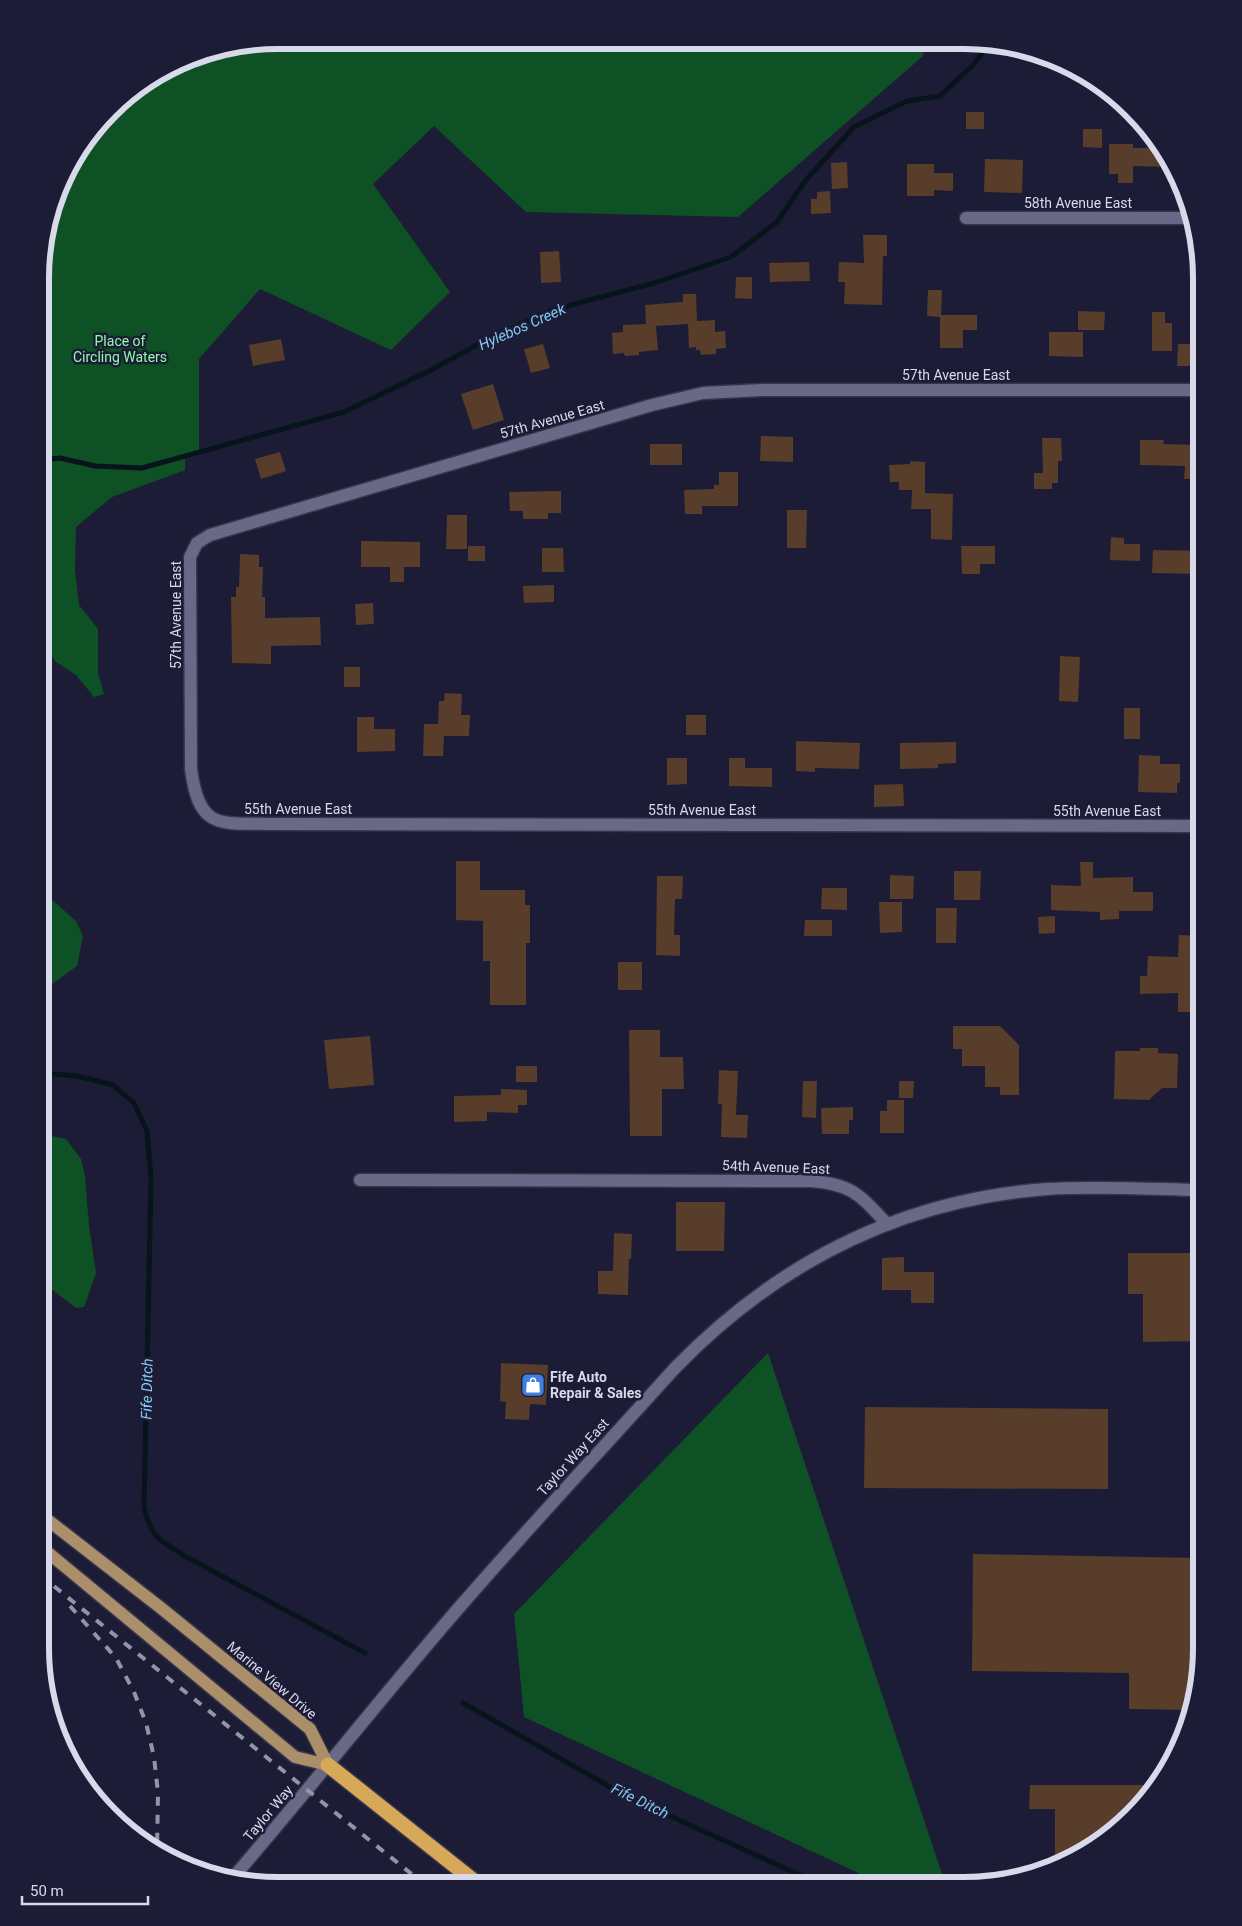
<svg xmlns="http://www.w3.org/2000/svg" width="1242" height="1926" font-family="Roboto,sans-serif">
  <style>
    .green { fill: #0d5125 }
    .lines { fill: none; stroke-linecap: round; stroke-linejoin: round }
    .stream { stroke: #07141c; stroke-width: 5 }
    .building { fill: #573d2a }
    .street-casing { stroke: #363449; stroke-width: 15 }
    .secondary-casing { stroke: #363449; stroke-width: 15 }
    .primary-casing { stroke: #363449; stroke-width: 15 }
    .highway-casing { stroke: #363449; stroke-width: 18 }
    .street { stroke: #686987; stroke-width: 12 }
    .secondary { stroke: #686987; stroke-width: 12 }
    .primary { stroke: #ab8f6b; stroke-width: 12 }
    .highway { stroke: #d8a859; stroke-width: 15 }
    .rail { stroke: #9494a8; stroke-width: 4; stroke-dasharray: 9 9; stroke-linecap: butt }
    .labels { text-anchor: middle; stroke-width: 5; stroke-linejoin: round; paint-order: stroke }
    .street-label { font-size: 14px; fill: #d8d9ea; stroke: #1d1c36 }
    .park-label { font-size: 14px; fill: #8cfba6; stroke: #1d1c36 }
    .poi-label { font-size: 14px; font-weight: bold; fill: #d8d9ea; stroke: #1d1c36; text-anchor: start }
    .water-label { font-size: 15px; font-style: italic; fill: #83c9f4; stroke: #1d1c36 }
    .rim { fill: none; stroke: #d8d9ea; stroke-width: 6 }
  </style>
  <rect width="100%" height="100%" fill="#1d1c36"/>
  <path class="green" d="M278,40l646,2 -1,14 -185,161 -212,-5 -92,-86 -61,58 77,108 -59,58 -131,-61 -61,70v92l-14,4v15l-73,27 -36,30 -1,43 4,35 19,24v44l6,21 -10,3 -18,-22 -20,-13 -6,-9 -9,1 1,-407 23,-75 56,-73 66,-41z
    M41,890l35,31 7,15 -6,30 -25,18 -11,1z
    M41,1134l25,5 15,20 4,17 4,50 7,47 -12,34 -8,1 -35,-27z
    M768,1353l178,533h-60l-362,-169 -10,-103z"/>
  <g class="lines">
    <path class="stream" d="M42,460l18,-2 35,8 47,2 202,-56 85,-41 61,-33 62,-28 102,-27 77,-26 46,-35 28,-41 49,-54 53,-26 33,-5 34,-32 17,-22
      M41,1073l36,3 36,9 21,18 13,28 4,48 -7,328c7,30 14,32 39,48l182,98
      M463,1703l161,92 200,91"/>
  </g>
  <path class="building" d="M966,112h18v17h-18z
    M1083,129h19v19l-19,-1z
    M1109,144h24v4h29l11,19 -40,-1v17h-15v-9h-9z
    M985,159l38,1 -1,33 -38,-1z
    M847,162l1,26 -16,1 -1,-26z
    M907,164h27v9h19v18l-19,-1v6h-27z
    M830,191l1,22 -20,1v-15h6v-7z
    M863,235h24v21h-4l-1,49 -38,-1 1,-22h-7l1,-20 25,1z
    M559,251l2,31 -20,1 -1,-31z
    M809,262l1,19 -40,1 -1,-19z
    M736,277h16v22l-17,-1z
    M928,290h14l-1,25h36v15h-14v18h-23v-31l-13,-1z
    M683,294h13l1,27 18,-1v12l10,-1 1,17 -10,1v5l-15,1 -1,-5h-4v-3l-7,1 -1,-24 -32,2 2,24 -19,2v3l-14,1 -1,-3 -11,1 -1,-21 11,-1v-7l23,-1 -1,-19 38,-3z
    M1078,311l27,1 -1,18h-26z
    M1152,312h13v11h7v28h-20z
    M1049,332h34v25l-34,-1z
    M281,339l4,21 -32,6 -4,-21z
    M543,344l7,24 -19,5 -7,-24z
    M1178,344h24v18h-9v4h-16z
    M493,384l11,36 -31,10 -12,-36z
    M761,436l32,1v25l-33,-1z
    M1042,438h19l1,23h-4v22h-6v6h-18v-16h9z
    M1140,440h24l-1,4 39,1v34h-18l1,-13 -45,-1z
    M650,444h32v21h-32z
    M280,452l6,19 -25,8 -6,-20z
    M910,461l15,1v31l28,1 -1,46 -21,-1v-30h-20l1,-19h-13v-8h-9l-1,-17 21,-1z
    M719,472h19v34h-36v8h-17l-1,-24 30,-1v-4h5z
    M561,491v22h-13v6h-25v-8h-13l-1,-19z
    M787,510h20l-1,38h-19z
    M447,515h20v34h-21z
    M1111,537l13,1v6h16v17l-30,-1z
    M361,541l59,1v25h-16v15h-14v-15h-29z
    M468,546h17v15h-17z
    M961,546h34v18h-15v10h-18z
    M542,548h21l1,24h-22z
    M1153,550l49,1v23l-50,-1z
    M240,554l19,1v12h4l-1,30h3v21l55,-1 1,28 -50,1v18l-39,-1 -1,-66h5v-10h3z
    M554,585v17l-30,1 -1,-17z
    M373,603l1,21 -18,1 -1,-21z
    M1060,656l20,1 -2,45 -19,-1z
    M344,667h16v20h-16z
    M445,693l17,1 -1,21h9l-1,21h-25l-1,20h-20l1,-32h14l1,-23h5z
    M1124,708h16v31h-16z
    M686,715h20v20h-20z
    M357,717h17v12h21v22l-38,1z
    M796,741l64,2 -1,26 -44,-1v4l-19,-1z
    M956,742v21l-18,1v4l-38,1v-26z
    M1139,755l21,1v8h20v19h-3v10l-39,-1z
    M667,758h20v26l-20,1z
    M729,758h16v10h27v19l-43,-1z
    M903,784l1,22 -30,1v-22z
    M456,861h24v29h45v15h5v38h-4v62h-36v-44h-7v-40l-27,-1z
    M1080,862h13v16l40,-1v15h20v19h-34v8l-19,1v-8l-49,-2v-25l30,1z
    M954,871h27l-1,29h-26z
    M890,875l24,1 -1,23h-23z
    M657,876h26l-1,23h-7l-1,36h6v21l-24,-1z
    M822,888h25v22l-26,-1z
    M879,902h23v30l-22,1z
    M936,908h21l-1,35h-20z
    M1055,916v17l-16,1 -1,-17z
    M805,920h27v16h-28z
    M1179,935l23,1v20h-6v33h6v23h-24v-19l-38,1v-18h7l1,-20 30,1z
    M618,962h24v28h-24z
    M953,1026h47l19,19v50h-19v-8h-15v-21h-23v-17h-9z
    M629,1030h31v27h23l1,32h-22v47h-32z
    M370,1036l4,49 -45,4 -5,-49z
    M1140,1048h18v5l20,1 -1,34h-15l-13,12 -35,-1 1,-48h25z
    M516,1066h21v16h-21z
    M719,1070l19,1 -2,44h12l-1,23 -26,-1 1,-33h-4z
    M803,1081h14l-1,37 -14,-1z
    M899,1081h15l-1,17h-14z
    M501,1089l26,1v15h-9v8l-31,-1v9l-33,1v-26l47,-1z
    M887,1100h17v33h-24v-22h7z
    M853,1107v13h-4v14h-27l-1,-26z
    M676,1202h49l-1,49h-48z
    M614,1233l18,1 -1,25h-2l-1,36 -30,-1v-23h15z
    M1128,1253h74v88l-59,1v-48h-15z
    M904,1257v15h30v31h-23v-13h-29v-32z
    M501,1363l47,2 -2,40 -16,-1 -1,16 -24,-1 1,-17 -6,-1z
    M865,1407l243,2v80l-244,-1z
    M973,1554l229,4 -1,106 -9,46 -63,-1v-36l-157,-2z
    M1030,1785h118v11l-27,31 -66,41v-59h-26z"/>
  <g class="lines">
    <g class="street-casing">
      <path id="street" d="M966,218h224
        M1202,826l-931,-2c-52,-1 -72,6 -80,-55l-1,-212 7,-14 13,-8 442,-130 51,-12 59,-3h440
        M360,1180l451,1c41,3 49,14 76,43"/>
    </g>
    <g class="secondary-casing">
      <path id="secondary" d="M231,1880c77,-89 149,-181 226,-270 71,-82 145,-161 218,-242 102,-105 224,-168 372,-179 51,-3 103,0 155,1"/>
    </g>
    <g class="primary-casing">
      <path id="primary" d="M40,1514l121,94 149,121 18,36
        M40,1546l255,211 33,8"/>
    </g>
    <g class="highway-casing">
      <path id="highway" d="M328,1765l151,120"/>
    </g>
    <use href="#street" class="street"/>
    <use href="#secondary" class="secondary"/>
    <use href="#primary" class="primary"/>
    <use href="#highway" class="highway"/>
    <path class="rail" d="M40,1575l384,309
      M70,1606l46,52 18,34 12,31 8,34 4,36 -1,58"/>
  </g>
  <defs>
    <g id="shop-square" transform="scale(1.25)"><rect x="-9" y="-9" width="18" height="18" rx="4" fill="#3f7fe0" stroke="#1d1c36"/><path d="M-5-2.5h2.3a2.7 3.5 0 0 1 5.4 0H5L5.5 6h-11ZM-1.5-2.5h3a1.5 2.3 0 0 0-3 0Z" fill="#fff"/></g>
  </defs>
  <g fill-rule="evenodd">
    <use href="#shop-square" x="533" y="1385"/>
  </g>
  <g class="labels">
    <g class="street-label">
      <text x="1078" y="208">58th Avenue East</text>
      <text x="956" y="380">57th Avenue East</text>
      <text transform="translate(552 419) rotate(-16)" y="5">57th Avenue East</text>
      <text transform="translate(176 615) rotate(-90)" y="5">57th Avenue East</text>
      <text x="298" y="814">55th Avenue East</text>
      <text x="702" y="815">55th Avenue East</text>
      <text x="1107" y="816">55th Avenue East</text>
      <text transform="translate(776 1167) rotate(2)" y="5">54th Avenue East</text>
      <text transform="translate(573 1457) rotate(-48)" y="5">Taylor Way East</text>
      <text transform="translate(272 1680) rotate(40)" y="5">Marine View Drive</text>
      <text transform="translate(268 1813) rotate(-50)" y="5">Taylor Way</text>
    </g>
    <g class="park-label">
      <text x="120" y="346">Place of<tspan x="120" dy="16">Circling Waters</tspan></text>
    </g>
    <g class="poi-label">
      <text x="550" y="1382">Fife Auto<tspan x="550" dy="16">Repair &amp; Sales</tspan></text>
    </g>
    <g class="water-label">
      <text transform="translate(522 327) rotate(-24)" y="5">Hylebos Creek</text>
      <text transform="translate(147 1389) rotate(-89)" y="5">Fife Ditch</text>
      <text transform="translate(640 1801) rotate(26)" y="5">Fife Ditch</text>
    </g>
  </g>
  <path d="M0 0H1242V1926H0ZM278 49H964A229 229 0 0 1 1193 278V1648A229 229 0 0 1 964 1877H278A229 229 0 0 1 49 1648V278A229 229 0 0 1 278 49Z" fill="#1d1c36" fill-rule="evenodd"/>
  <path class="rim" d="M278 49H964A229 229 0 0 1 1193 278V1648A229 229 0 0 1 964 1877H278A229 229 0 0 1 49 1648V278A229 229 0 0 1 278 49Z"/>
  <path d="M22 1896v8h126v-8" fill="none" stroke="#d8d9ea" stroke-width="2.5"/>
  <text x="30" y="1896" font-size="15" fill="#d8d9ea" stroke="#1d1c36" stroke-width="4" paint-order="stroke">50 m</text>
</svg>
